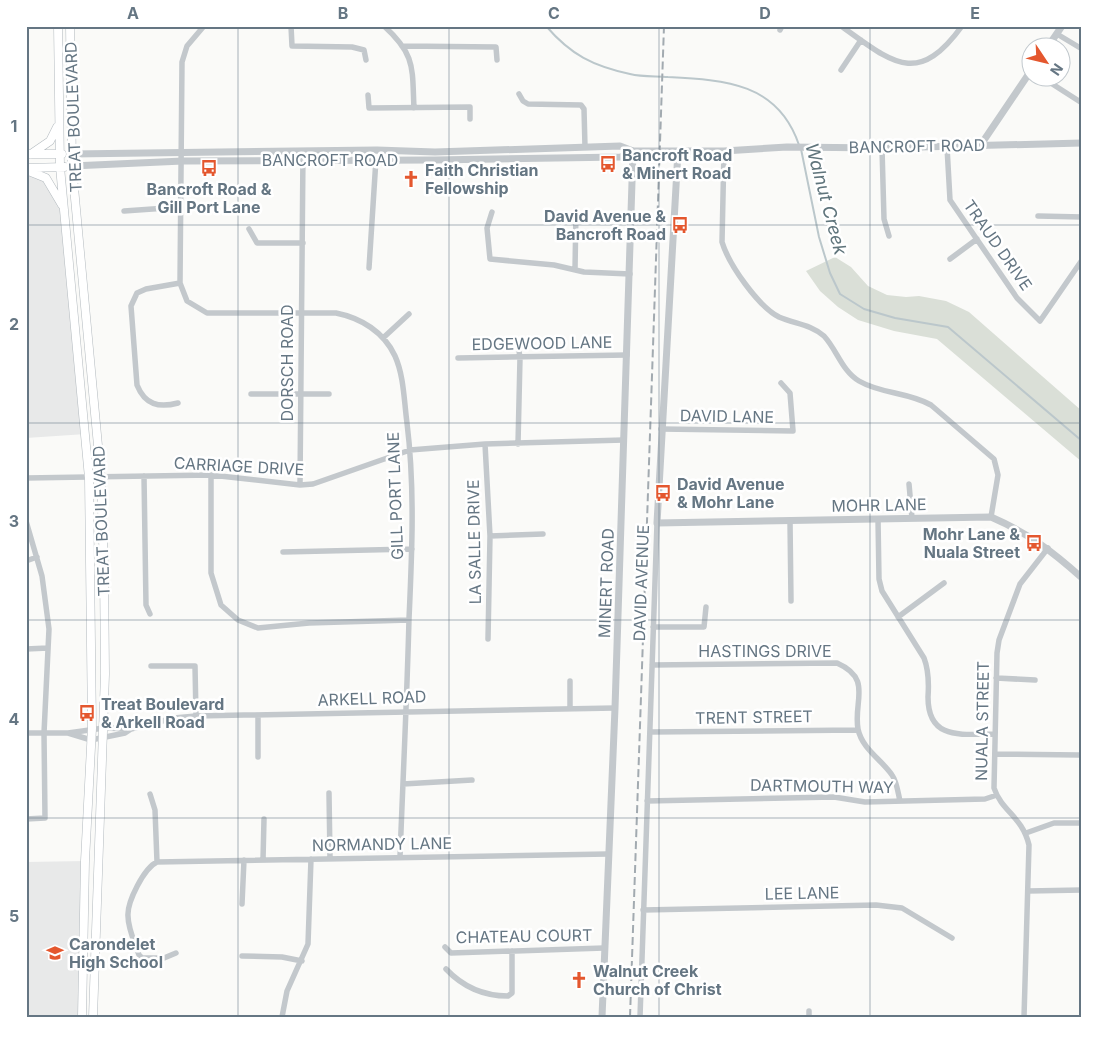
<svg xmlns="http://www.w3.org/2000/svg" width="1108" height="1043" font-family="Inter,sans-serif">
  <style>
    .built { fill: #e8e9e9 }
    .green { fill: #dadfd7 }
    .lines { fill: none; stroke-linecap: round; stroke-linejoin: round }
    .stream { stroke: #bbc7cb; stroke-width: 2 }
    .secondary-casing { stroke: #b3babf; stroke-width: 9 }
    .minor { stroke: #c3c8cc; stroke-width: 5.5 }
    .tertiary { stroke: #c3c8cc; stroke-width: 7 }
    .secondary { stroke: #fff; stroke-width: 8 }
    .rail { stroke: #a2aab0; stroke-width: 2; stroke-dasharray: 8 4; stroke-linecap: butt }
    .grid { fill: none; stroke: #657683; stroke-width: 1; stroke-opacity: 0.55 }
    .labels { text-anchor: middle; stroke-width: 5; stroke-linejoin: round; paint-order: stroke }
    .street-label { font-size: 16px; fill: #657683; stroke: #fff }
    .poi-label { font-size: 16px; font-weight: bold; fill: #657683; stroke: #fff; text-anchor: start }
    .water-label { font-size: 18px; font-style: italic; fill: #60757c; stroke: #fff }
    .neatline { fill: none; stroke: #657683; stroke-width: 2 }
    .grid-label { font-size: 16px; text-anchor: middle; font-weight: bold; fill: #657683 }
  </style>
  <rect width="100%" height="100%" fill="#fafaf8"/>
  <path class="built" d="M26,170l14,5 24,34 22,225 -60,4z
    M85,861l-3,156h-56v-155z"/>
  <path class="green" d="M835,257l16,10 17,19 19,9 19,2 13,-1 27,5 23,11 113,99v51l-145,-123 -43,-8 -36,-11 -20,-13 -18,-16 -14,-20z"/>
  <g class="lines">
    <path class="stream" d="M546,26c25,29 47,40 84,48 12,3 26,2 38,3 58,3 110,6 131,68
      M801,149l18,88 11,36 10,21 24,15 31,9 53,9 134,114"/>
    <g class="secondary-casing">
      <path id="secondary" d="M58,26l2,141 29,311 3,250 -7,133 -3,156
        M70,26l2,140 29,312 3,92 1,104 -12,343
        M26,154h36
        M31,154l19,-13 7,-14
        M26,168l39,-1
        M26,170l20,8 16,27"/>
    </g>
    <path class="minor" d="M204,26l-17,20 -5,16 -2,221 7,18 20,12h129c25,5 48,19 59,43 9,20 9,45 12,67 8,65 5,130 2,196 -2,79 -6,158 -9,238
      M291,26l1,20 60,1 12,3 2,10
      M384,26c32,29 28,42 30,82
      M841,26c51,36 76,62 121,0
      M780,30l2,-4
      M1057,34l25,15
      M402,46l94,1 1,13
      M841,70l20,-30
      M1043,78l39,25
      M519,94l4,7 5,3 53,1 3,4 1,38
      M368,95l1,13 101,-1v12
      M947,147l3,53 67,98 23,23 42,-61
      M882,148l2,71 5,17
      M724,151l-2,91c7,23 36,64 57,75 16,7 31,7 45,19 13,14 18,35 35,45 22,13 49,11 72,24l63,54 4,16 -7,42
      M124,211l57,-4
      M492,212l-5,16 3,31 64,6 30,7 46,2
      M1038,216l44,1
      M249,229l8,14h46
      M950,259l27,-20
      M369,268l7,-109
      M575,270l1,-60
      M383,338l26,-24
      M518,343l2,15 -2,86
      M458,358l169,-3
      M251,394h78
      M178,403c-19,5 -33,2 -41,-18l-6,-79 6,-13 9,-4 34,-6
      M661,429l132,2 -3,-38 -9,-10
      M485,444l5,92 -2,103
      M211,475v98l10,32 17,15 20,8 51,-5 100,-3
      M144,476l2,129 4,9
      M26,478l185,-3 89,10 13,-1 97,-34 75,-6 139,-4
      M909,484l3,34
      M300,485l3,-333
      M878,519l1,60 3,12 42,67c5,13 5,25 4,39 0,44 34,37 67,37
      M26,521l16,55 7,53 -5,104 1,85 -19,1
      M790,521l1,80
      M490,536l53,-2
      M283,552l129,-3
      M26,561l11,-4
      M898,617l46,-34
      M653,627h51l2,-20
      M26,649l22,-1
      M652,665l185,-2c36,16 16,38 21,66 4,20 24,31 34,46 5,7 6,18 8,26
      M151,666h44l1,50
      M996,678l39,2
      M570,681v28
      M131,729l43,-11 22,-2 419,-8
      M650,732l208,-2
      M26,733h42l36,-5 27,1 -6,4 -34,7 -23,-7
      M995,754l84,1
      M258,757v-42
      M403,784l69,-4
      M329,793l1,65
      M150,794l5,16 2,52
      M647,801l187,-4 31,5 120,-3 12,-4
      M1026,833l28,-10h28
      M263,860l1,-41
      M1028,891l54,-1
      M242,904l2,-44
      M643,910l233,-5 26,3 50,30
      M445,947l6,6 153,-5
      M176,953l-12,5h-22l-3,-3c-4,-12 -11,-26 -11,-39 -1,-14 16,-48 29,-54l451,-8
      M242,956l40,1 20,4
      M446,969c17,18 38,27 62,27l4,-3v-42
      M809,1011v6
      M282,1017l5,-26 21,-47 3,-85
      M640,1017l17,-494
      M1024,1017l5,-172c-7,-29 -27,-33 -35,-57l3,-135 2,-13 21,-56 28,-36"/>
    <path class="tertiary" d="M1047,48l15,-22
      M980,146l50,-74
      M678,151l-21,372 334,-6c37,16 61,34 91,61
      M72,154l305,-4 58,2 185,-6 13,5h91l63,-4 95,1 200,-5
      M72,166l111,-5 251,-1 187,-3 12,-6
      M602,1017l13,-309 18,-557"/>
    <use href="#secondary" class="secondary"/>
    <path class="rail" d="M630,1017l34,-991"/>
  </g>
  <path class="grid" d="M238,26v991M449,26v991M659,26v991M870,26v991M26,225h1056M26,423h1056M26,620h1056M26,818h1056"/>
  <defs>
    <g id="bus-bare" transform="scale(1.35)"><path d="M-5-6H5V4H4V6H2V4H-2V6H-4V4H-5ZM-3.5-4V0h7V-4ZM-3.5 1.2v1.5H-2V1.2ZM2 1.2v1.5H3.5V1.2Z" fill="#e4572e" stroke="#fff" stroke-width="2.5" paint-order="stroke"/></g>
    <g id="church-bare" transform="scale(1.35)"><path d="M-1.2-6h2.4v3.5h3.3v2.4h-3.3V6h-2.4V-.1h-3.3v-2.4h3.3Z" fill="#e4572e" stroke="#fff" stroke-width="2.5" paint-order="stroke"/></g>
    <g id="school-bare" transform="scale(1.35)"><path d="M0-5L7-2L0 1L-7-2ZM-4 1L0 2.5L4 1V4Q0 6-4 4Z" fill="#e4572e" stroke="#fff" stroke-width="2.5" paint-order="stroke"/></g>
  </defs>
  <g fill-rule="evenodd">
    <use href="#bus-bare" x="608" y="164"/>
    <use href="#bus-bare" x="209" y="168"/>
    <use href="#church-bare" x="411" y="179"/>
    <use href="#bus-bare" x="680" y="225"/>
    <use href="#bus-bare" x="663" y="493"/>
    <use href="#bus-bare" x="1034" y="543"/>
    <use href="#bus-bare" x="87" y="713"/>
    <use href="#school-bare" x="55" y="953"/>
    <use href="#church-bare" x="579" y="980"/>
  </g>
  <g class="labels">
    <g class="street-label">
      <text transform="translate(73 117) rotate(-92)" y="6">TREAT BOULEVARD</text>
      <text transform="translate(917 146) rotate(-1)" y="6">BANCROFT ROAD</text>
      <text x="330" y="166">BANCROFT ROAD</text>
      <text transform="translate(998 245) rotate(55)" y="6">TRAUD DRIVE</text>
      <text transform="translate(542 343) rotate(-1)" y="6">EDGEWOOD LANE</text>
      <text transform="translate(287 363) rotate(-90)" y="6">DORSCH ROAD</text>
      <text transform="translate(727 416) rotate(1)" y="6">DAVID LANE</text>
      <text transform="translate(239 466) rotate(3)" y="6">CARRIAGE DRIVE</text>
      <text transform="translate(395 496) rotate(-92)" y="6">GILL PORT LANE</text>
      <text transform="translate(879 505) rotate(-1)" y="6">MOHR LANE</text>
      <text transform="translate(101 521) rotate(-92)" y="6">TREAT BOULEVARD</text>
      <text transform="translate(474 542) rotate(-91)" y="6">LA SALLE DRIVE</text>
      <text transform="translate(606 583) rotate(-88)" y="6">MINERT ROAD</text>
      <text transform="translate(641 583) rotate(-88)" y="6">DAVID AVENUE</text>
      <text x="765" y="657">HASTINGS DRIVE</text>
      <text transform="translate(372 698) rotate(-2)" y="6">ARKELL ROAD</text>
      <text transform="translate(754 717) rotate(-1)" y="6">TRENT STREET</text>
      <text transform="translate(982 721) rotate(-89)" y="6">NUALA STREET</text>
      <text transform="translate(822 786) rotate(1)" y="6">DARTMOUTH WAY</text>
      <text transform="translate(382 844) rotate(-1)" y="6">NORMANDY LANE</text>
      <text transform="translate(802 893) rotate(-1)" y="6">LEE LANE</text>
      <text transform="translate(524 936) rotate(-1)" y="6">CHATEAU COURT</text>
    </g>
    <g class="poi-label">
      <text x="622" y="161">Bancroft Road<tspan x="622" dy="18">&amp; Minert Road</tspan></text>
      <text x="425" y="176">Faith Christian<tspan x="425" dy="18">Fellowship</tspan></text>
      <text x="209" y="195" text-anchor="middle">Bancroft Road &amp;<tspan x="209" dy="18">Gill Port Lane</tspan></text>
      <text x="666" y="222" text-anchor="end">David Avenue &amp;<tspan x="666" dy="18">Bancroft Road</tspan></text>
      <text x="677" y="490">David Avenue<tspan x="677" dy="18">&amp; Mohr Lane</tspan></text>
      <text x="1020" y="540" text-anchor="end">Mohr Lane &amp;<tspan x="1020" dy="18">Nuala Street</tspan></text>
      <text x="101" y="710">Treat Boulevard<tspan x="101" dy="18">&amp; Arkell Road</tspan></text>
      <text x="69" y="950">Carondelet<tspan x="69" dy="18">High School</tspan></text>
      <text x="593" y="977">Walnut Creek<tspan x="593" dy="18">Church of Christ</tspan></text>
    </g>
    <g class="water-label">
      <text transform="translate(826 199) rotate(75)" y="6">Walnut Creek</text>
    </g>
  </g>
  <rect width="1108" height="1043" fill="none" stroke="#ffffff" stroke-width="55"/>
  <g transform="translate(1046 62) rotate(125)"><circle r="24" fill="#ffffff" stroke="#c1c8cd"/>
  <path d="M0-4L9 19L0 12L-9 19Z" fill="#e4572e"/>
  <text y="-8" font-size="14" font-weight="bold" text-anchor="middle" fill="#657683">N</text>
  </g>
  <rect x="28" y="28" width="1052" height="988" class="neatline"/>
  <g class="grid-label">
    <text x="133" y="19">A</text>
    <text x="343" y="19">B</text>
    <text x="554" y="19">C</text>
    <text x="765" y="19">D</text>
    <text x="975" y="19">E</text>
    <text x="14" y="132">1</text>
    <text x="14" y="330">2</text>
    <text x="14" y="527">3</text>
    <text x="14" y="725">4</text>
    <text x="14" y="922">5</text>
  </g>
</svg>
